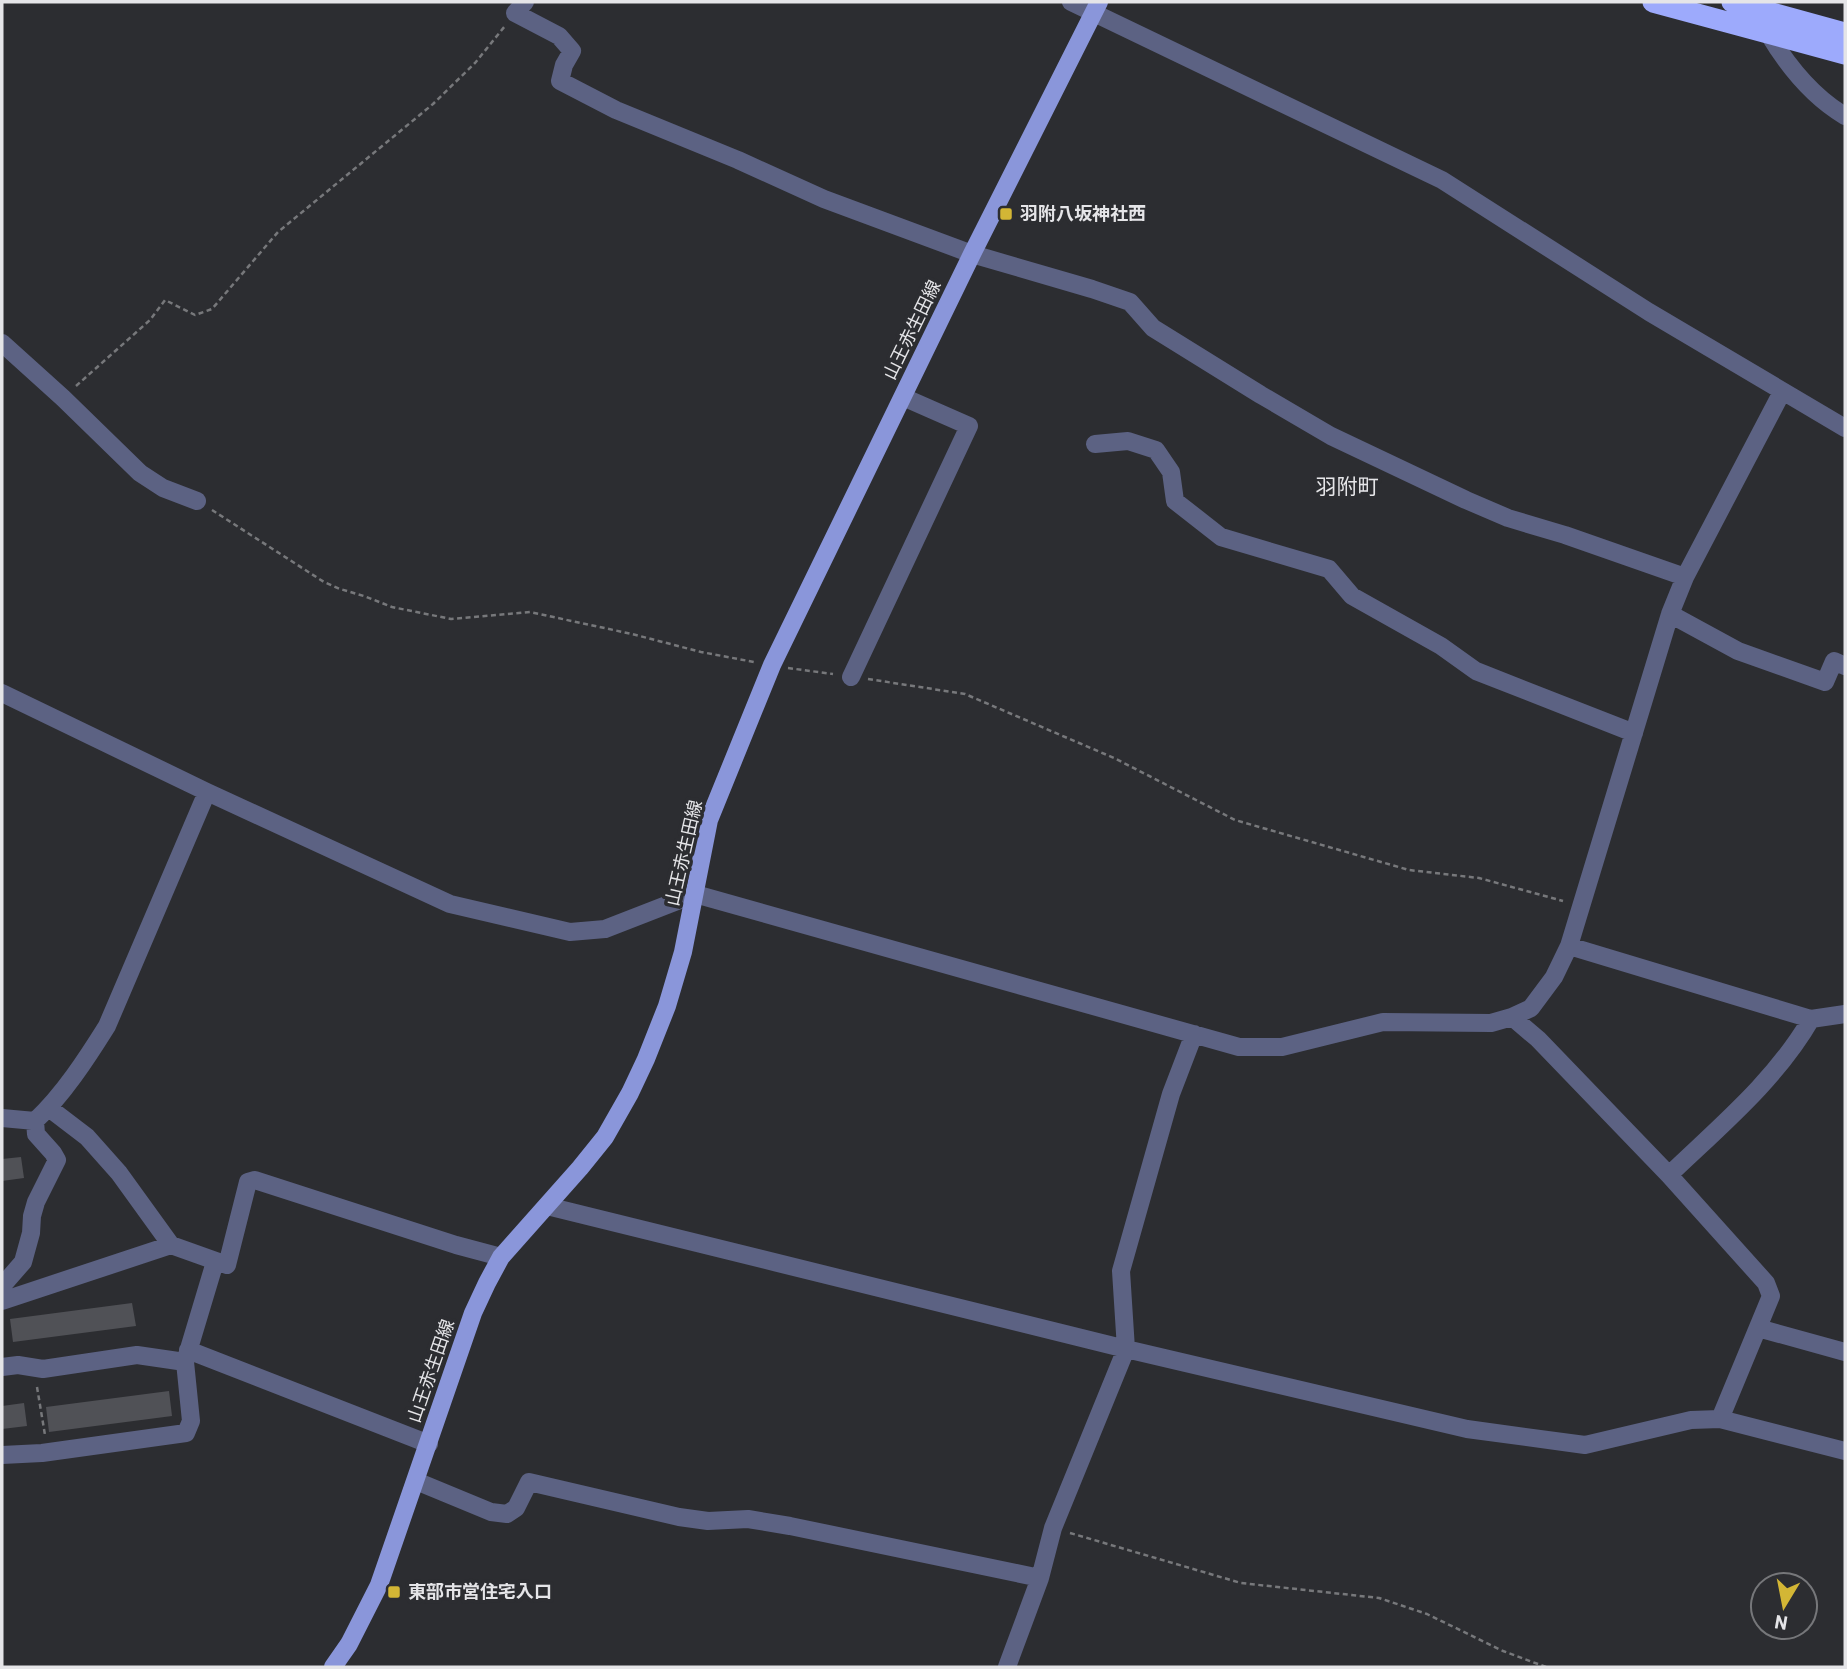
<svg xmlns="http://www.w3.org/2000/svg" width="1847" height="1669" font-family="Barlow,'Noto Sans JP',sans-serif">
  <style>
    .building { fill: #505156 }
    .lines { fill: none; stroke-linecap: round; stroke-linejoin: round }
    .path { stroke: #77787b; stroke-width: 2.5; stroke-dasharray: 5 3.5; stroke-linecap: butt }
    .minor { stroke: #5c6283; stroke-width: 18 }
    .major { stroke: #8a96da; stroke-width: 18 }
    .highway { stroke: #9daafc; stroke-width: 21 }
    .poi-dot { fill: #d3b635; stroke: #2c2d31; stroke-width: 2.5 }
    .labels { text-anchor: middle; stroke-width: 7; stroke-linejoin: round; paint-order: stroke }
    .poi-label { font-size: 18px; font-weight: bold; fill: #e5e5e8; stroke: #2c2d31; text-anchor: start }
    .street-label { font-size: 18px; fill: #e5e5e8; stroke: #2c2d31 }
    .quarter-label { font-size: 21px; fill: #e5e5e8; stroke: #2c2d31 }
  </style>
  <rect width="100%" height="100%" fill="#2c2d31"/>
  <path class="building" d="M21,1157l3,21 -22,3v-22z
    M132,1303l4,23 -123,16 -3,-23z
    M169,1391l3,25 -123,16 -3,-25z
    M24,1403l3,23 -25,3v-23z"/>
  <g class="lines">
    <path class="path" d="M76,386l74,-66 15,-20 30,15 17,-6 66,-77 155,-128 42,-41 30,-37
      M212,510l112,72 16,7 24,7 28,11 59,12 79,-7 102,22 69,18 53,10
      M788,668l45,6
      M868,679l97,15 149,64 121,62 174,50 70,8 84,23
      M37,1387l8,48
      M1070,1533l171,50 138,15 48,16 76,37 43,16"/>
    <path class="minor" d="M525,2l-10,11 44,23 13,15 -8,14 -4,16 56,29 122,50 86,39 148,55 120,35 38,13 23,26 108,67 70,41 135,64 42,18 57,17 120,42
      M1071,2l371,178 207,132 196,116
      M1768,33c19,32 45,64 77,83
      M2,343l61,55 77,75 23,15 34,13
      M1095,444l33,-3 28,9 15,22 4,29 46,36 108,32 23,27 89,50 35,25 158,62
      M1670,614l68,37 87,31 9,-21 11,5
      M851,677l118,-251 -66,-29
      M2,693l205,99 243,112 120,28 35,-3 90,-35 544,153h43l101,-25 108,1 21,-6 19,-9 23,-31 15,-31 101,-332 15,-37 97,-185
      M1569,946l242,73 34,-5
      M1512,1017l26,22 131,136 97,108 5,13 -51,123
      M49,1108l38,29 32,36 52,72 56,20 21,-83 7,-2 201,65 45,12
      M2,1118l33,3c28,-26 52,-63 72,-95l100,-234
      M1669,1175c50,-48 107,-95 142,-156
      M547,1206l579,143 341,80 118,16 106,-25 29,-1 125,32
      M2,1286l21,-24 8,-29 1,-17 4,-14 21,-42 -4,-7 -17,-19 -1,-13
      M2,1301l169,-56
      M1758,1328l87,24
      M188,1350l241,94
      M2,1367l16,-2 25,4 94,-14 48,7
      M2,1455l40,-2 144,-20 5,-12 -6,-59 30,-100
      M416,1481l75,31 16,2 9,-6 13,-26 150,35 29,4 40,-2 42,7 250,52
      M1007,1667l33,-89 13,-50 73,-179 -5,-78 50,-177 23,-60"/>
    <path class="major" d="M333,1667l16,-23 30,-59 94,-272 14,-30 14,-26 79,-89 25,-31 25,-44 16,-34 21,-53 16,-54 26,-132 63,-155 200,-411 127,-252"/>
    <path class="highway" d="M1653,2l192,52
      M1732,2l113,31"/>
  </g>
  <g class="poi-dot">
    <rect x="999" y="207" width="14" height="14" rx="3.5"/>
    <rect x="387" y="1585" width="14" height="14" rx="3.5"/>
  </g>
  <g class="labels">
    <g class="poi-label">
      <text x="1020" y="220">羽附八坂神社西</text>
      <text x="408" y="1598">東部市営住宅入口</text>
    </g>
    <g class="street-label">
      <text transform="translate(912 330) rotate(-64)" y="6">山王赤生田線</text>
      <text transform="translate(684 853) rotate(-77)" y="6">山王赤生田線</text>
      <text transform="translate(431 1371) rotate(-71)" y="6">山王赤生田線</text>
    </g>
    <g class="quarter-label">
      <text x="1347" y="494">羽附町</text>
    </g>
  </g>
  <rect width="1847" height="1669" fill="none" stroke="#e5e5e8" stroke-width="7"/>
  <g transform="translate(1784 1606) rotate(190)"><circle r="33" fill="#2c2d31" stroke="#76777a" stroke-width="2"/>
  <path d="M0-5L12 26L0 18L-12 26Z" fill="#d3b635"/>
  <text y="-10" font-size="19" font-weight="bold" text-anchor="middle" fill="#e5e5e8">N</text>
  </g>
</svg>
